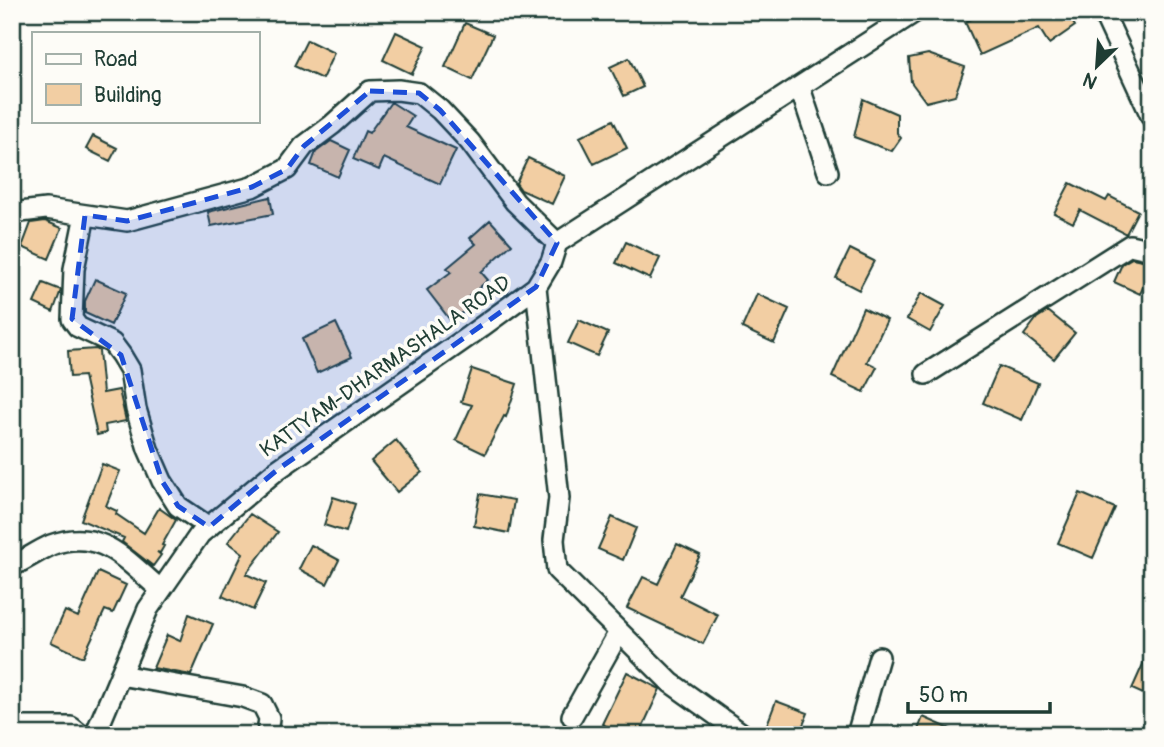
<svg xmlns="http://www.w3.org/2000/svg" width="1164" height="747" font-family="Pangolin,sans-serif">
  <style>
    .building { fill: #f2cea3; stroke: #1f3d34; stroke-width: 2 }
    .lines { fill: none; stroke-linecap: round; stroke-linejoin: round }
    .minor-casing { stroke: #1f3d34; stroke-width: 24 }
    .minor { stroke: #fdfcf7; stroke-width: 19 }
    .marked { fill: #1d4ed8; fill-opacity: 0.2; stroke: #1d4ed8; stroke-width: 5; stroke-dasharray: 14 9; stroke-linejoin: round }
    .labels { text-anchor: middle; stroke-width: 7; stroke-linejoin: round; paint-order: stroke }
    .street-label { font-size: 21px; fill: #1f3d34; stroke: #fdfcf7 }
  </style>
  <rect width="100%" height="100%" fill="#fdfcf7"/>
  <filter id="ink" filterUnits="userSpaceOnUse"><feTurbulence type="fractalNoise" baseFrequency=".0143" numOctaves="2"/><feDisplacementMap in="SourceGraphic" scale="14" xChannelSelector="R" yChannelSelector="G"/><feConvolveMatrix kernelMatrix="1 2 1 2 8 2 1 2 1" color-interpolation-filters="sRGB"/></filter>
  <g filter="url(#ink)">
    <path class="building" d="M987,12h79l9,14 -26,18 -10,-16 -59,27 -15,-33z
      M465,23l28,12 -21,45 -27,-13z
      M396,32l30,14 -14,28 -29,-14z
      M307,40l27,13 -12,26 -28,-13z
      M928,54l37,13 -10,28 -29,7 -15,-20 -2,-24z
      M629,58l14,29 -19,9 -14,-29z
      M863,99l34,15v19l4,5 -9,13 -38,-14z
      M391,102l22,14 -7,11 50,23 -16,34 -56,-26 -5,12 -26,-11 12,-28 4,2z
      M613,120l14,28 -33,16 -14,-27z
      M93,136l24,12 -7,13 -24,-12z
      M331,141l19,9 -12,27 -27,-12 5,-13z
      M528,158l37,18 -13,28 -31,-14 -5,-7z
      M1070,183l36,18 3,-5 29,15 -12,23 -46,-24 -7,13 -19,-10z
      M270,197l3,17 -62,12 -3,-14z
      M490,220l22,24 -31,28 7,8 -24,21 5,7 -18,13 -24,-31 24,-18 -4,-4 29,-24 -6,-6z
      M45,221l17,7 -13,31 -27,-12 9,-24z
      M626,242l34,16 -10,21 -34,-16z
      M850,249l24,12 -15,29 -23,-12z
      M1132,258l20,4v7l-12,25 -26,-12 8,-18z
      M95,279l31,14 -15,32 -26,-12v-12z
      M43,283l18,7 -8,22 -19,-9z
      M921,293l24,13 -15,26 -23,-13z
      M757,294l32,15 -15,34 -32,-15z
      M863,308l24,12 -20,42 10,5 -13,25 -32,-15z
      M1048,311l27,22 -21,26 -30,-24 13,-17z
      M579,320l29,13 -11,23 -29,-13z
      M336,323l16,34 -35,16 -15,-34z
      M96,349l3,2 4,42 16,-3 7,31 -21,4 1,8 -9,2 -13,-59 -14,1 -2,-26z
      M999,366l39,17 -16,37 -39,-17z
      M472,369l45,15 -11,33 -2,-1 -19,38 -29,-14 16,-35 -11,-3z
      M396,440l26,32 -25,20 -26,-31z
      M102,464l18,7 -14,35 11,5 -1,3 28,19 15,-25 17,12 -14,25 2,1 -4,7 -3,-1 4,3 -8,11 -31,-24 2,-4 -43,-18z
      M1080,493l35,15 -22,50 -35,-15z
      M480,494l34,6 -5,33 -35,-7z
      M333,497l22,7 -9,28 -22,-7z
      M250,514l28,18 -32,42 20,9 -13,27 -31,-14 21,-43 -15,-11z
      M612,517l24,11 -13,32 -25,-11z
      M677,544l23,11 -20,41 38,19 -15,29 -76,-36 16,-31 15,7z
      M311,545l28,15 -12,24 -28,-15z
      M98,572l28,13 -13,28 -8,-3 -22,47 -32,-15 14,-31 13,6z
      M189,614l24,10 -22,51 -38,-7 14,-33 13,6z
      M1152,644v54l-20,-9z
      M627,672l33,17 -21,46h-14l-23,-11z
      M776,701l32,12 -9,22h-36z
      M923,717l41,18h-48z"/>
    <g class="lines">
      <g class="minor-casing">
        <path id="minor" d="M1103,12l49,106
          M800,88l28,84
          M12,213l34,-4 81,12 125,-34 35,-18 17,-23 28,-21 38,-34 28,-1 21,3 21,17 30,32 45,60 42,41
          M85,215l-11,54 -2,50 6,8 34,16 9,12 9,15 6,39 12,40 14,32 16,25 31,21
          M536,287l23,211 -5,42 3,30 114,113 73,52
          M926,374l204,-129 22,5
          M12,566c13,-6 26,-15 39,-21 50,-19 75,16 110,45
          M120,675l123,22 19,7 7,14 -2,17
          M572,716l47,-84
          M12,727h59l10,8
          M95,735l53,-126 52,-75 77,-64 192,-134 67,-49 15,-25 6,-19 358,-231
          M857,735l22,-78"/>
      </g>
      <use href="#minor" class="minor"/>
    </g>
  </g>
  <path class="marked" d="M370,91l49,2 21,17 117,133 -21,44 -259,183 -68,57 -31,-21 -16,-25 -41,-126 -49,-36 13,-104 42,6 125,-34 35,-18 17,-23z"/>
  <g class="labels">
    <g class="street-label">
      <text transform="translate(385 366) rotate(-35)" y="7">KATTYAM-DHARMASHALA ROAD</text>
    </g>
  </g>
  <rect width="1164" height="747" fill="none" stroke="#fdfcf7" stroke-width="42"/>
  <rect x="21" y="21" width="1122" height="705" fill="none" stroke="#1f3d34" stroke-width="2.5" filter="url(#ink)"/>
  <rect x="32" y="32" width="228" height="91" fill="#fdfcf7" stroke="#a4b0a9" stroke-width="2"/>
  <rect x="46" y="54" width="35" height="10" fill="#fdfcf7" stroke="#a4b0a9" stroke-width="2"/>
  <text x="94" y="66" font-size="21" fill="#1f3d34">Road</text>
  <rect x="46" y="84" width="35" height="21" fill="#f2cea3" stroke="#a4b0a9" stroke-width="2"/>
  <text x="94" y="102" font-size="21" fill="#1f3d34">Building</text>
  <g transform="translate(1097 66) rotate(205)" stroke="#fdfcf7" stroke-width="5" paint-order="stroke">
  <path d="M0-5L12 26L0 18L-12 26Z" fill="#1f3d34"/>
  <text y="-10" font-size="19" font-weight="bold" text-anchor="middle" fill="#1f3d34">N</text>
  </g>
  <path d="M908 702v10h142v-10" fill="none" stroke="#1f3d34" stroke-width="3.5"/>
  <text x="919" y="702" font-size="21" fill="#1f3d34" stroke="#fdfcf7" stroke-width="5" paint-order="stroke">50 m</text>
</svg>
